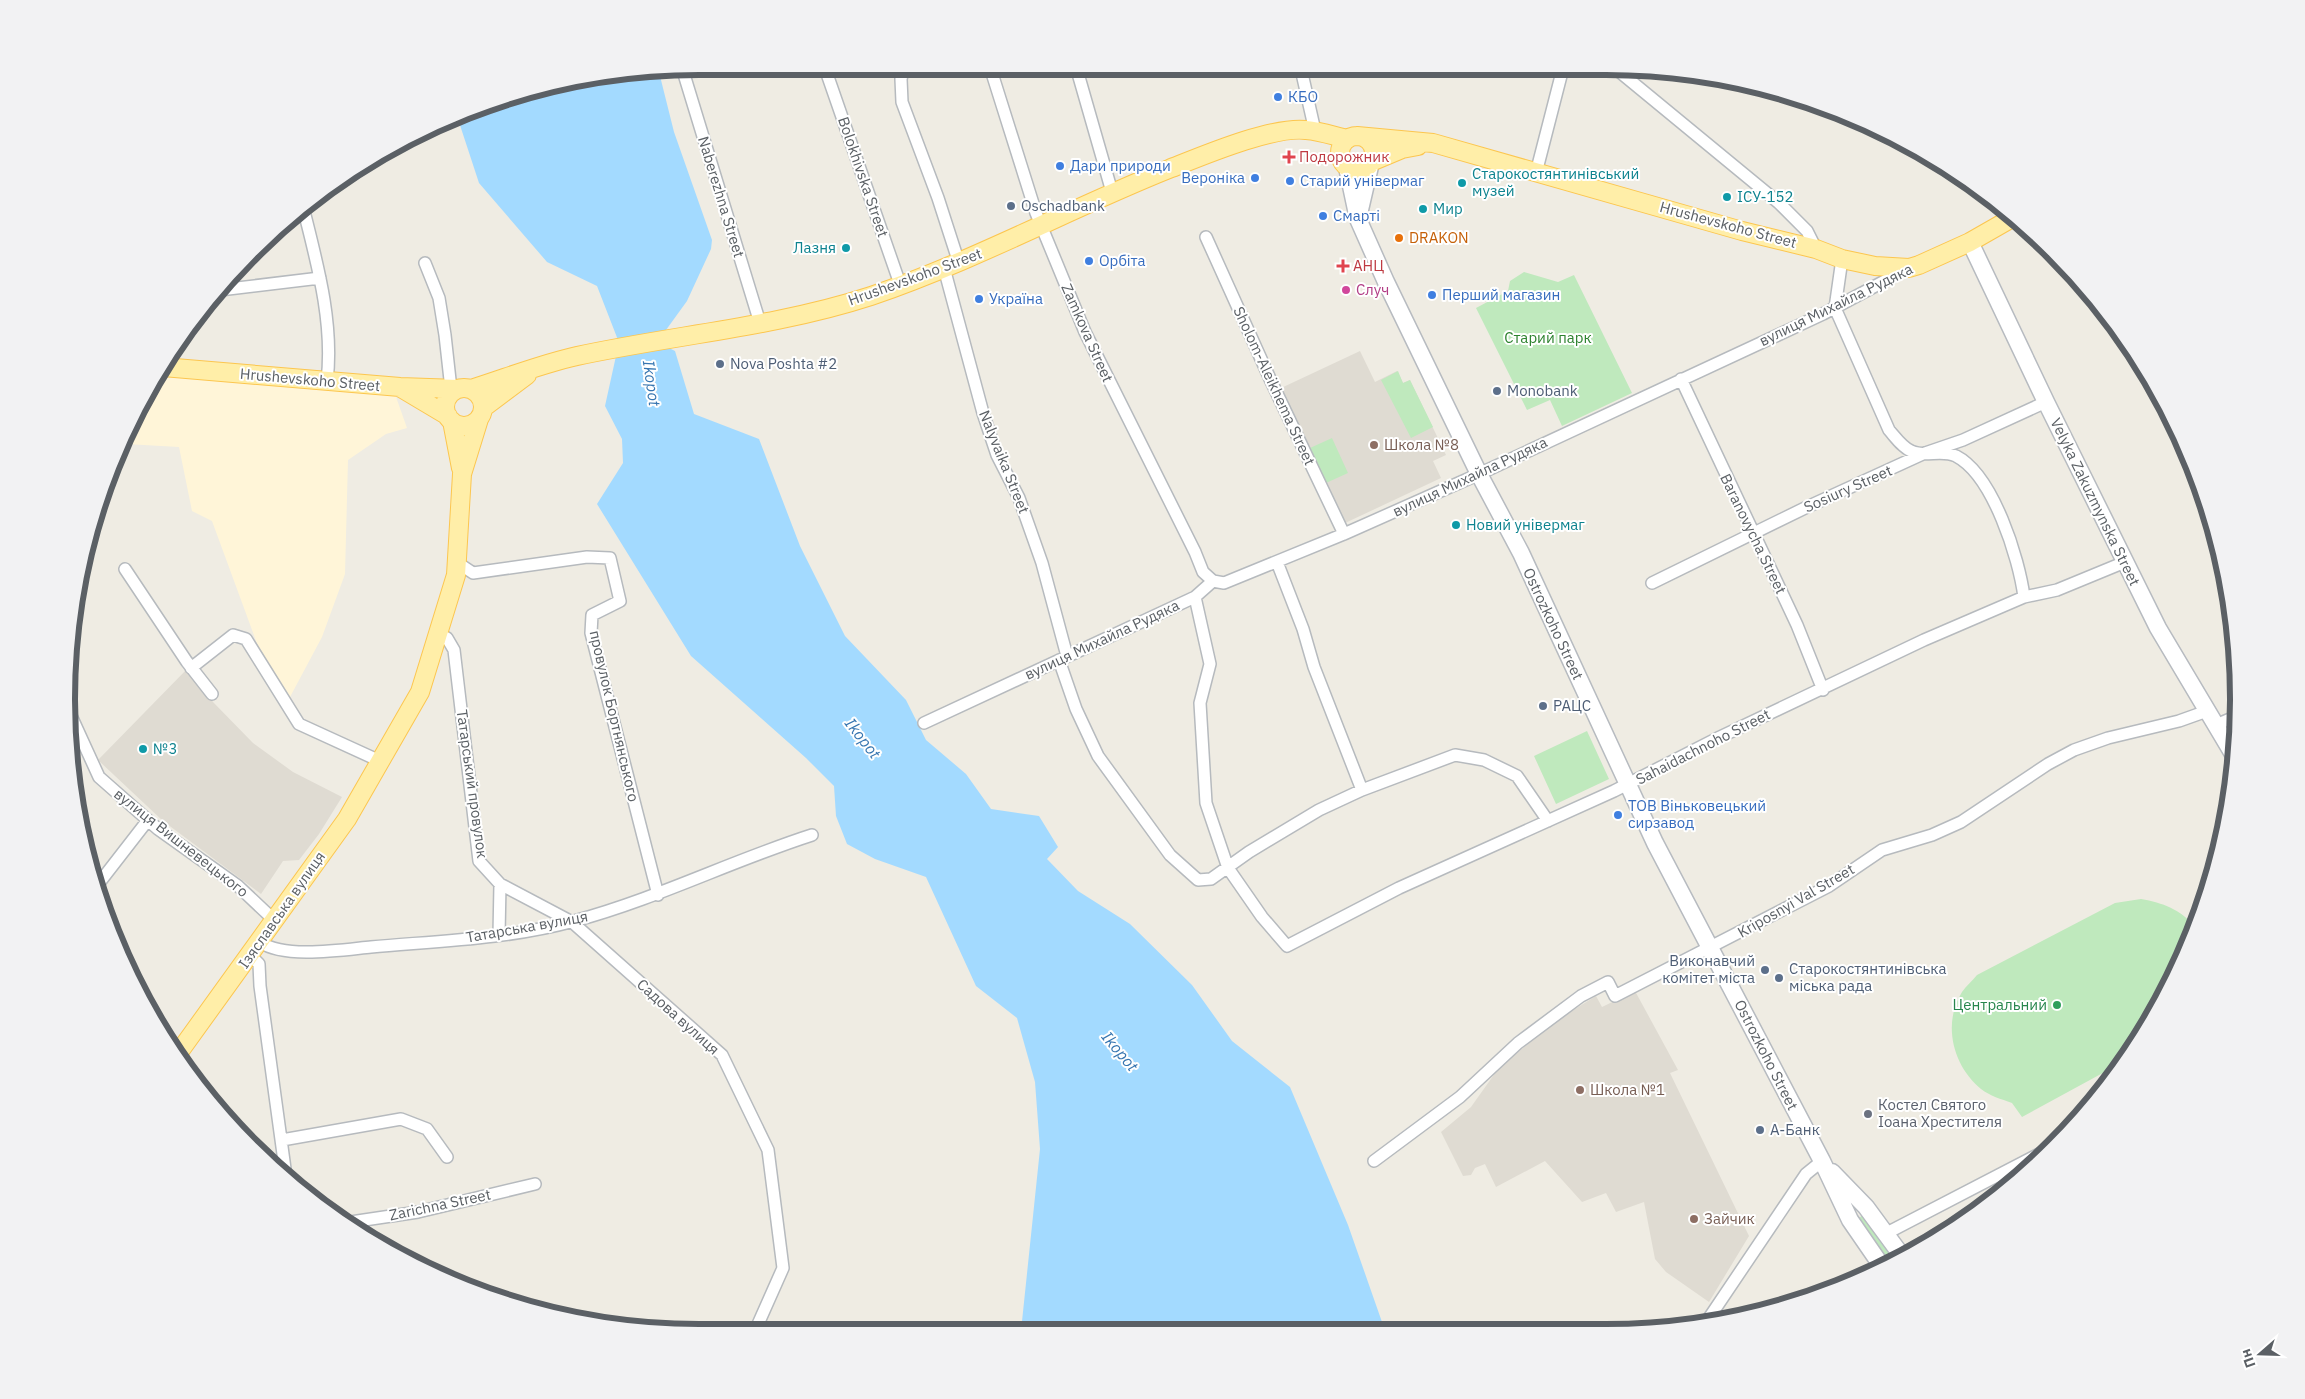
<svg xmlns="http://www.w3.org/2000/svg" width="2305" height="1399" font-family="'IBM Plex Sans',sans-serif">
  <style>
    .commercial { fill: #fff5d8 }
    .education { fill: #dfdbd2 }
    .green { fill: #bfe9bd }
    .water { fill: #a3daff }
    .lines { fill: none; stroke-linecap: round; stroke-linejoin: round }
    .street-casing { stroke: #b6babe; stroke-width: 14 }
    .secondary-casing { stroke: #b7bbc0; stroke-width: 19 }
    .primary-casing { stroke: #fcc64f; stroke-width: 20 }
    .street { stroke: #fff; stroke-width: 11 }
    .secondary { stroke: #fff; stroke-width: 16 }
    .primary { stroke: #ffeea8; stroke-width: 18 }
    .shop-dot { fill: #3f7fe0; stroke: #fff; stroke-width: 2 }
    .health-dot { fill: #e0444e; stroke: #fff; stroke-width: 2 }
    .culture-dot { fill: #0f9aa8; stroke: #fff; stroke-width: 2 }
    .service-dot { fill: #5c6f8a; stroke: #fff; stroke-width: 2 }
    .food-dot { fill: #e8710a; stroke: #fff; stroke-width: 2 }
    .hotel-dot { fill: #d1479c; stroke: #fff; stroke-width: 2 }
    .education-dot { fill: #8d6e63; stroke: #fff; stroke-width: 2 }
    .leisure-dot { fill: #2e9e5b; stroke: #fff; stroke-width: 2 }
    .worship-dot { fill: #6b7280; stroke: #fff; stroke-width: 2 }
    .labels { text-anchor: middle; stroke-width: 4; stroke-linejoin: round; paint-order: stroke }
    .shop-label { font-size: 15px; fill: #366cbe; stroke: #fff; text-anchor: start }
    .health-label { font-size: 15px; fill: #be3a42; stroke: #fff; text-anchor: start }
    .culture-label { font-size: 15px; fill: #0d838f; stroke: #fff; text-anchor: start }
    .street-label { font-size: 15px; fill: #5b6065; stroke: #fff }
    .service-label { font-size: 15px; fill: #4e5e75; stroke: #fff; text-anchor: start }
    .food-label { font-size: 15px; fill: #c56008; stroke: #fff; text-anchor: start }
    .hotel-label { font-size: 15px; fill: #b23c85; stroke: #fff; text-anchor: start }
    .park-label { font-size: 15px; fill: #2d822f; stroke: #fff }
    .education-label { font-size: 15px; fill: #785e54; stroke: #fff; text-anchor: start }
    .leisure-label { font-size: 15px; fill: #27864d; stroke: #fff; text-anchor: end }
    .worship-label { font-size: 15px; fill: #5b616d; stroke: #fff; text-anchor: start }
    .water-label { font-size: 16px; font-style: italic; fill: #3675b0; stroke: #fff }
    .rim { fill: none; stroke: #5b6065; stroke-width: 6 }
  </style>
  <rect width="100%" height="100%" fill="#efece3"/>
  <path class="commercial" d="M159,376l236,18 12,34 -21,6 -38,26 -3,114 -23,63 -32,60 -31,-48 -47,-128 -20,-10 -13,-64 -53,-3z"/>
  <path class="education" d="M1360,351l15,31 22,-11 6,12 7,-3 36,75 -13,6 8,17 -98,46 -64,-135z
    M188,668l25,34 40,41 40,29 49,25 -23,37 -20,26 -16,1 -22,33 -98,-73 -65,-61z
    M1635,991l43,79 -8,3 79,163 -40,66 -43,-30 -11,-13 -11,-57 -28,10 -10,-19 -24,9 -37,-41 -49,26 -11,-23 -10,4 -4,7 -8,1 -22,-44 30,-25 27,-38 56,-47 42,-26 6,11z"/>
  <path class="green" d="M1524,272l34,10 16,-7 58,118 -70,33 -12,-26 -23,10 -51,-102 32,-17 2,-10z
    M1398,371l5,12 7,-3 23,47 -22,11 -30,-58z
    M1332,438l16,35 -22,10 -16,-35z
    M1587,731l22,48 -53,25 -22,-48z
    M2141,899c22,4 39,10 54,28l-5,15 -58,110 -9,10 -101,55 -10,-14c-11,-4 -22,-7 -31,-14 -28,-23 -39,-65 -19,-97 4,-6 11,-12 15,-17l138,-72z
    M1864,1214l33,44 -12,6 -31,-42z"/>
  <path class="water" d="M617,72h42l15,60 38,108 -1,9 -24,52 -21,29 -48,10 -21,-54 -50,-24 -68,-79 -22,-67 39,-16z
    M669,348l6,3 19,63 65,25 41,107 45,90 61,64 20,40 40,34 25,35 48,7 19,31 -11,12 31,32 52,33 62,61 40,56 58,46 58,138 34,97 -1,9h-360l19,-182 -5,-67 -18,-64 -41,-32 -50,-109 -51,-18 -28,-15 -11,-28 -2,-30 -28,-28 -115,-102 -94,-152 26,-41 -1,-24 -17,-33 11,-50z"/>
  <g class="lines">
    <g class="street-casing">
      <path id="street" d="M1615,68l164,135 28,28 9,18
        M1301,69l14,62
        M991,70l45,143 49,119 110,220 8,20 10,9
        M1077,70l35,122
        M683,71l77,252
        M826,71l74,213
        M903,71l-2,8 1,23 36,96 21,65
        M1536,173l27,-105
        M303,207c14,56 31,116 24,174
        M1206,237l65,144 73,153
        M1842,259l-7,49 54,122c7,8 13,17 22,21 14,7 30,-2 45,5 37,19 63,102 68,141
        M425,263l14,35 6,37 6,54
        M944,268l39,145 14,42 22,43 23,65 25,93
        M220,290l100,-12
        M1681,379l116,246 26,65
        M1277,562l26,67 11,38 48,123
        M458,563l15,10 114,-16 23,1 10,43 -28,14 -1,18 67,262
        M125,569l62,93 25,32
        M1652,583l155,-76 118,-54 38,-13 83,-38
        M1195,597l15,67 -10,39 6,100 22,65 34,49 25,29 112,-58 215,-97 106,-54 204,-97 100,-43 33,-7 68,-28
        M438,634l9,4 7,12 25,211 21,23 72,38 150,133 46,95 15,118 -28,63
        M1059,660l17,49 22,47 72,99 28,25 13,-1 38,-27 70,-42 43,-20 93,-35 29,5 33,16 31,45
        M191,668l42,-33 13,4 53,85 81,37
        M67,707l32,70 59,52 80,57 36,34
        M924,723l271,-126 18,-16 11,2 120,-49 135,-60 344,-160 84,-45
        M2216,725l21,-9
        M96,887l52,-67
        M499,935l1,-51
        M260,942c25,17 81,8 111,5 67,-6 138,-8 203,-26 82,-22 157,-60 238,-86
        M251,956l8,8 1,22 26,190
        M282,1140l119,-21 26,10 20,28
        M1374,1161l86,-64 58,-54 63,-47 27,-14 7,14 214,-110 53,-36 50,-15 29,-13 87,-58 26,-14 34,-12 71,-17 28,-10
        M344,1223l74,-11 117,-28
        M1885,1234l158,-82
        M1707,1321l99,-147 16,-13"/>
    </g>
    <g class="secondary-casing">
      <path id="secondary" d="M1347,167l11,52 28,63 93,192 42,79 134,290 167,318 28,59 31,45
        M1359,214l12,-52
        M1970,242l76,160 112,226 75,126
        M1832,1172l34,35 36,49"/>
    </g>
    <g class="primary-casing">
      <path id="primary" d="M1357,136l76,7 309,88 74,18 26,10 33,7 34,2 10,-3 51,-23 42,-24
        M1340 153a17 17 0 1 1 34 0a17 17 0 1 1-34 0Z
        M1371,162l31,-13 16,-3
        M163,367l237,20 58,2
        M401,388l47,28
        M445 407a19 19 0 1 1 38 0a19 19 0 1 1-38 0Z
        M471,389c35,-11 70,-25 106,-33 97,-21 199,-29 294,-60 103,-35 198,-87 298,-127 33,-13 103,-43 137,-39 14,1 28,6 41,9
        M483,408l44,-33
        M452,421l9,47
        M177,1055l170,-236 73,-127 36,-117 6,-101 17,-55"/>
    </g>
    <use href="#street" class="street"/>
    <use href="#secondary" class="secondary"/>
    <use href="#primary" class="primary"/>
  </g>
  <g class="shop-dot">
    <circle cx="1278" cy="97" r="5"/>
    <circle cx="1060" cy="166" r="5"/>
    <circle cx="1255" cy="178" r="5"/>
    <circle cx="1290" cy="181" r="5"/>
    <circle cx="1323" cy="216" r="5"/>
    <circle cx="1089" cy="261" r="5"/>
    <circle cx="1432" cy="295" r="5"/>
    <circle cx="979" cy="299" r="5"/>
    <circle cx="1618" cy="815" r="5"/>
  </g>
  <g class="health-dot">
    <path d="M1286.5 149.5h5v5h5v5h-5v5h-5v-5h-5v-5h5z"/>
    <path d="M1340.5 258.5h5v5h5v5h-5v5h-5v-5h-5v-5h5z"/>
  </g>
  <g class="culture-dot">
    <circle cx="1462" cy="183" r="5"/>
    <circle cx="1727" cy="197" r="5"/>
    <circle cx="1423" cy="209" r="5"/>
    <circle cx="846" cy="248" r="5"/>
    <circle cx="1456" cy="525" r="5"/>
    <circle cx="143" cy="749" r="5"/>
  </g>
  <g class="service-dot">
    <circle cx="1011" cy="206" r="5"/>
    <circle cx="720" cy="364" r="5"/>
    <circle cx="1497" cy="391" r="5"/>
    <circle cx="1543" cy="706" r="5"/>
    <circle cx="1765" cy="970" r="5"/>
    <circle cx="1779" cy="978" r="5"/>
    <circle cx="1760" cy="1130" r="5"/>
  </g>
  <circle class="food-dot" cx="1399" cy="238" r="5"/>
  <circle class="hotel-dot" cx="1346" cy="290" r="5"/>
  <g class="education-dot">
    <circle cx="1374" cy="445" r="5"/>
    <circle cx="1580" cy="1090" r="5"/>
    <circle cx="1694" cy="1219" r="5"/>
  </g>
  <circle class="leisure-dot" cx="2057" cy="1005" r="5"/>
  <circle class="worship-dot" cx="1868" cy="1114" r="5"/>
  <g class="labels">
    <g class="shop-label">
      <text x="1288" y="102">КБО</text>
      <text x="1070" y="171">Дари природи</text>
      <text x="1245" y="183" text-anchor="end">Вероніка</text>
      <text x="1300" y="186">Старий універмаг</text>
      <text x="1333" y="221">Смарті</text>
      <text x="1099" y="266">Орбіта</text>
      <text x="1442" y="300">Перший магазин</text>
      <text x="989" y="304">Україна</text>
      <text x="1628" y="811">ТОВ Віньковецький<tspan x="1628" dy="17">сирзавод</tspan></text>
    </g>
    <g class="health-label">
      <text x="1299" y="162">Подорожник</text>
      <text x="1353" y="271">АНЦ</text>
    </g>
    <g class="culture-label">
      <text x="1472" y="179">Старокостянтинівський<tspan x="1472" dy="17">музей</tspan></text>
      <text x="1737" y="202">ІСУ-152</text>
      <text x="1433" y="214">Мир</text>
      <text x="836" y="253" text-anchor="end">Лазня</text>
      <text x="1466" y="530">Новий універмаг</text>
      <text x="153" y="754">№3</text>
    </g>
    <g class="street-label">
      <text transform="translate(863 177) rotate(71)" y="5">Bolokhivska Street</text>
      <text transform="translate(721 197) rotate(73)" y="5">Naberezhna Street</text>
      <text transform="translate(1728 225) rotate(15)" y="5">Hrushevskoho Street</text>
      <text transform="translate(915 277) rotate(-20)" y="5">Hrushevskoho Street</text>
      <text transform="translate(1836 305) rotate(-26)" y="5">вулиця Михайла Рудяка</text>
      <text transform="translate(1087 333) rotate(66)" y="5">Zamkova Street</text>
      <text transform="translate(310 380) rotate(5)" y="5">Hrushevskoho Street</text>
      <text transform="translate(1274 386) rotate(65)" y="5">Sholom-Aleikhema Street</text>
      <text transform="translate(1004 462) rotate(68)" y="5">Nalyvaika Street</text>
      <text transform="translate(1470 477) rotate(-25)" y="5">вулиця Михайла Рудяка</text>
      <text transform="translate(1848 489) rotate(-24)" y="5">Sosiury Street</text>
      <text transform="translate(2095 502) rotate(64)" y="5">Velyka Zakuzmynska Street</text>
      <text transform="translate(1753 534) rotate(64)" y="5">Baranovycha Street</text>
      <text transform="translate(1553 624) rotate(65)" y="5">Ostrozkoho Street</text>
      <text transform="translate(1102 640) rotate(-25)" y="5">вулиця Михайла Рудяка</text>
      <text transform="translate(614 716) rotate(77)" y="5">провулок Бортнянського</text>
      <text transform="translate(1703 747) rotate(-27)" y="5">Sahaidachnoho Street</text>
      <text transform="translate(472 784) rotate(82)" y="5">Татарський провулок</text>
      <text transform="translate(181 843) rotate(38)" y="5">вулиця Вишневецького</text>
      <text transform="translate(1796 901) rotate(-30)" y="5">Kriposnyi Val Street</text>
      <text transform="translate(282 910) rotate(-55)" y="5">Ізяславська вулиця</text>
      <text transform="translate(527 927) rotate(-10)" y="5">Татарська вулиця</text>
      <text transform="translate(678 1017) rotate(42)" y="5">Садова вулиця</text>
      <text transform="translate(1766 1055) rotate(63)" y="5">Ostrozkoho Street</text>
      <text transform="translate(440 1205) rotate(-12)" y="5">Zarichna Street</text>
    </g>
    <g class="service-label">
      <text x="1021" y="211">Oschadbank</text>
      <text x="730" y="369">Nova Poshta #2</text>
      <text x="1507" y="396">Monobank</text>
      <text x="1553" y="711">РАЦС</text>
      <text x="1755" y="966" text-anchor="end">Виконавчий<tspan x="1755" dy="17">комітет міста</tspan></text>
      <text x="1789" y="974">Старокостянтинівська<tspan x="1789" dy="17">міська рада</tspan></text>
      <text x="1770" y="1135">А-Банк</text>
    </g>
    <g class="food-label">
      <text x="1409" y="243">DRAKON</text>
    </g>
    <g class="hotel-label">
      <text x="1356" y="295">Случ</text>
    </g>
    <g class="park-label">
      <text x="1548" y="343">Старий парк</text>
    </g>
    <g class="education-label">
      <text x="1384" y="450">Школа №8</text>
      <text x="1590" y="1095">Школа №1</text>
      <text x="1704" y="1224">Зайчик</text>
    </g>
    <g class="leisure-label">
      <text x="2047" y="1010">Центральний</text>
    </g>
    <g class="worship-label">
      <text x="1878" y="1110">Костел Святого<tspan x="1878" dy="17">Іоана Хрестителя</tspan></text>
    </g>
    <g class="water-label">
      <text transform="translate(652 383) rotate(82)" y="6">Ikopot</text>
      <text transform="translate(863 738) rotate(52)" y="6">Ikopot</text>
      <text transform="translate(1120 1051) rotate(50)" y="6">Ikopot</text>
    </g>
  </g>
  <path d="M0 0H2305V1399H0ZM699 75H1606A624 624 0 0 1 2230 699V700A624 624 0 0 1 1606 1324H699A624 624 0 0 1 75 700V699A624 624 0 0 1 699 75Z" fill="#f2f2f3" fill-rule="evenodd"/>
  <path class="rim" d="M699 75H1606A624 624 0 0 1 2230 699V700A624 624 0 0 1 1606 1324H699A624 624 0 0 1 75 700V699A624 624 0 0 1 699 75Z"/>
  <g transform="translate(2260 1354) rotate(250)" stroke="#ffffff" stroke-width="4" paint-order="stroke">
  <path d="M0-4L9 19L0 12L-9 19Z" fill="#5b6065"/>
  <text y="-8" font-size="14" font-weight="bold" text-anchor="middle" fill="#5b6065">Пн</text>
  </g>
</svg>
